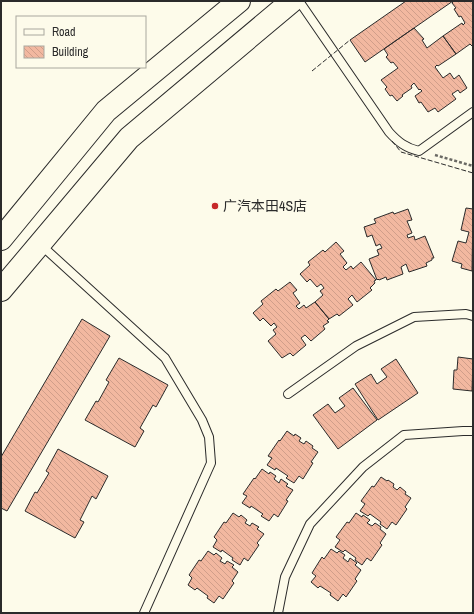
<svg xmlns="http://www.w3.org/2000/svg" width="474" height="614" font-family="'Archivo Narrow','Noto Sans SC',sans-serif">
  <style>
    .building { fill: url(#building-back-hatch); stroke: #2b2b2b }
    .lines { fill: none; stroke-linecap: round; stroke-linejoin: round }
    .service-casing { stroke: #2b2b2b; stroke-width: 10 }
    .primary-casing { stroke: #2b2b2b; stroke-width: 24 }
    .path { stroke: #6a6964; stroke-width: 2.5; stroke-dasharray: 3 2; stroke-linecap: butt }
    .service { stroke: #fdfbea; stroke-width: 8 }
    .primary { stroke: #fdfbea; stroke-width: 22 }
    .fence { stroke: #2b2b2b; stroke-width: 1; stroke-dasharray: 5 2; stroke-linecap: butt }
    .poi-dot { fill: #c62828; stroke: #fdfbea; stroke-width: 1.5 }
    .labels { text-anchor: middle; stroke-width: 3; stroke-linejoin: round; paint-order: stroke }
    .poi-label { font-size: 14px; fill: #2b2b2b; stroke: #fdfbea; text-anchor: start }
  </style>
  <defs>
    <pattern id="building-back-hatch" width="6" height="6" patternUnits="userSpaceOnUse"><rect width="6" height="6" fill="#f2b8a0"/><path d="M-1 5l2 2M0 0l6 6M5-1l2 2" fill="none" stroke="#d09e8a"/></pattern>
  </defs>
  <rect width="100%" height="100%" fill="#fdfbea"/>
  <path class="building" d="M406,1h47l-88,61 -15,-22z
    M454,1h19v45h-1l-2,-2 -14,10 -13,-18 19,-13 1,2 2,-2 -4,-7 -2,1 -5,-8 2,-1 -4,-5z
    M414,28l10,11 -2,1 5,8 16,-12 13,18 -18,12 -1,-1 -2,2 8,11 7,-5 4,6 5,-4 8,13 -7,5 -2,-3 -6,4 4,5 -18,13 -3,-4 -7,4 -7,-10 -2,1 -4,-7 7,-5 -2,-2 -1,1 -5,-7 -3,3 1,2 -10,7 1,1 -6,5 -5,-6 -2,1 -5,-7 2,-2 -6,-7 17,-12 -5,-6 -2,1 -5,-6 2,-2 -4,-6z
    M466,208l7,1 -1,62 -11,-3 1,-4 -10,-3 6,-20 8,2 3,-11 -8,-2z
    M408,209l4,11 -5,1 5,12 -5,2 1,3 6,-2 1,4 10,-4 9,22h-2v2l-6,3 1,3 -18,6 -3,-8 -5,3 2,7 -16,6 -1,-3 -7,3 -1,-1 -1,1 -8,-21 10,-4 -2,-5 5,-2 -2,-4 -4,2 -4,-11 -5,2 -3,-10 12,-4 -2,-4 19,-7 1,2z
    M336,242l8,9 -4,3 7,9 -4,4 3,3 5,-4 2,3 8,-7 15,18 -2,1 1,2 -5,5 2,2 -15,12 -5,-7 -4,4 5,6 -14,11 -2,-2 -8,5 -14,-17 8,-7 -3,-4 4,-3 -3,-4 -4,3 -7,-8 -3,3 -7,-8 10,-9 -2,-3 15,-12 2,2z
    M290,282l7,8 -4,3 7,10 -4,3 3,3 5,-4 2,3 9,-6 14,17 -2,2 2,1 -6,4 2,3 -14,12 -6,-6 -4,3 5,7 -13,11 -3,-3 -8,5 -14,-17 8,-7 -3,-4 4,-3 -3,-4 -3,3 -8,-8 -3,3 -7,-8 10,-9 -2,-3 15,-12 2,2z
    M82,319l28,17 -103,175 -6,-3v-51z
    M458,357l15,2 -1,32 -19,-2 1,-19h3z
    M119,358l49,27 -12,22 -3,-2 -13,23 4,3 -9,16 -50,-27 11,-19 2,1 11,-20 -3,-2z
    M396,359l22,34 -40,27 -23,-36 16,-10 6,10 10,-7 -6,-8z
    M353,388l24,32 -39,29 -25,-34 15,-11 7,9 10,-7 -6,-8z
    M287,431l7,5 1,-2 6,4 -2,3 5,3 2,-3 7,5 -1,2 6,4 -7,10 2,1 -10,16 -4,-3 -5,7 -8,-5 2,-2 -12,-8 -1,2 -8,-5 5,-7 -4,-2 11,-16 1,1z
    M58,449l50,27 -12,23 -4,-3 -12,24 4,2 -9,16 -50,-27 10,-19 2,1 12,-20 -3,-2z
    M262,469l7,5 1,-2 6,4 -2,3 5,4 2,-4 7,5 -2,2 7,4 -7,10 2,1 -10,16 -4,-3 -5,7 -8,-5 2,-2 -12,-8 -1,2 -8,-5 5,-7 -4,-2 11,-16 1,1z
    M381,477l6,4 1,-1 6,4 -1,3 4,3 3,-3 6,5 -1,2 6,4 -6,9 2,2 -11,16 -4,-3 -5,7 -7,-5 1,-2 -11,-8 -2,2 -8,-5 5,-7 -4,-3 11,-15 2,1z
    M233,513l6,4 2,-2 6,5 -2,3 5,3 2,-3 7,4 -2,2 7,5 -7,9 2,2 -11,16 -4,-3 -4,7 -8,-5 1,-2 -11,-8 -1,2 -8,-5 4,-7 -3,-3 10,-15 2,1z
    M356,513l6,4 1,-2 7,5 -3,3 5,3 3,-3 6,4 -1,2 6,5 -6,9 2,2 -11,16 -4,-3 -5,7 -7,-5 1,-2 -11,-8 -2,2 -8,-5 5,-7 -4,-3 11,-15 2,1z
    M331,549l6,4 2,-2 6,4 -2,3 5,4 2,-4 7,5 -2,2 6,5 -6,9 2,2 -11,16 -3,-3 -5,7 -8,-6 1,-2 -11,-7 -2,2 -7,-6 5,-6 -4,-3 10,-16 2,2z
    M208,551l6,4 2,-2 6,5 -2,3 5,3 2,-3 7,4 -2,2 6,5 -6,9 2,2 -11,16 -4,-3 -5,7 -7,-5 1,-2 -11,-8 -2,2 -7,-5 4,-7 -3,-3 10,-15 2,1z"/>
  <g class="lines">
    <g class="service-casing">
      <path id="service" d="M299,1l90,131c9,10 17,16 30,19l54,-39
        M41,245l124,113 37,62 7,17 2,26 -67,150
        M288,394l68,-48 58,-29 52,-3 7,2
        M278,613l7,-36 25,-53 53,-57 41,-32 59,-4h10"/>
    </g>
    <g class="primary-casing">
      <path id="primary" d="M1,239l105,-128 133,-110
        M1,290l128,-152 163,-137"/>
    </g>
    <path class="path" d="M435,155l38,11"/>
    <use href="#service" class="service"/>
    <use href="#primary" class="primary"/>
    <path class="fence" d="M312,71l38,-31
      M392,141l9,11 72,21"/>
  </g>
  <circle class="poi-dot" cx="215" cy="206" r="4"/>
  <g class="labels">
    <g class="poi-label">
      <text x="223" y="211">广汽本田4S店</text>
    </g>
  </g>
  <rect width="474" height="614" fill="none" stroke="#2b2b2b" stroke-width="4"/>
  <rect x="16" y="16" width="130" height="52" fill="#fdfbea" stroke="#a9a89e"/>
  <rect x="24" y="29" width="20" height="6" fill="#fdfbea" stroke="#a9a89e"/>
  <text x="52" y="36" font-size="12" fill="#2b2b2b">Road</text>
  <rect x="24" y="46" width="20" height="12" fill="url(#building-back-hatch)" stroke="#a9a89e"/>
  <text x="52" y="56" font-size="12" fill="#2b2b2b">Building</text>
</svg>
